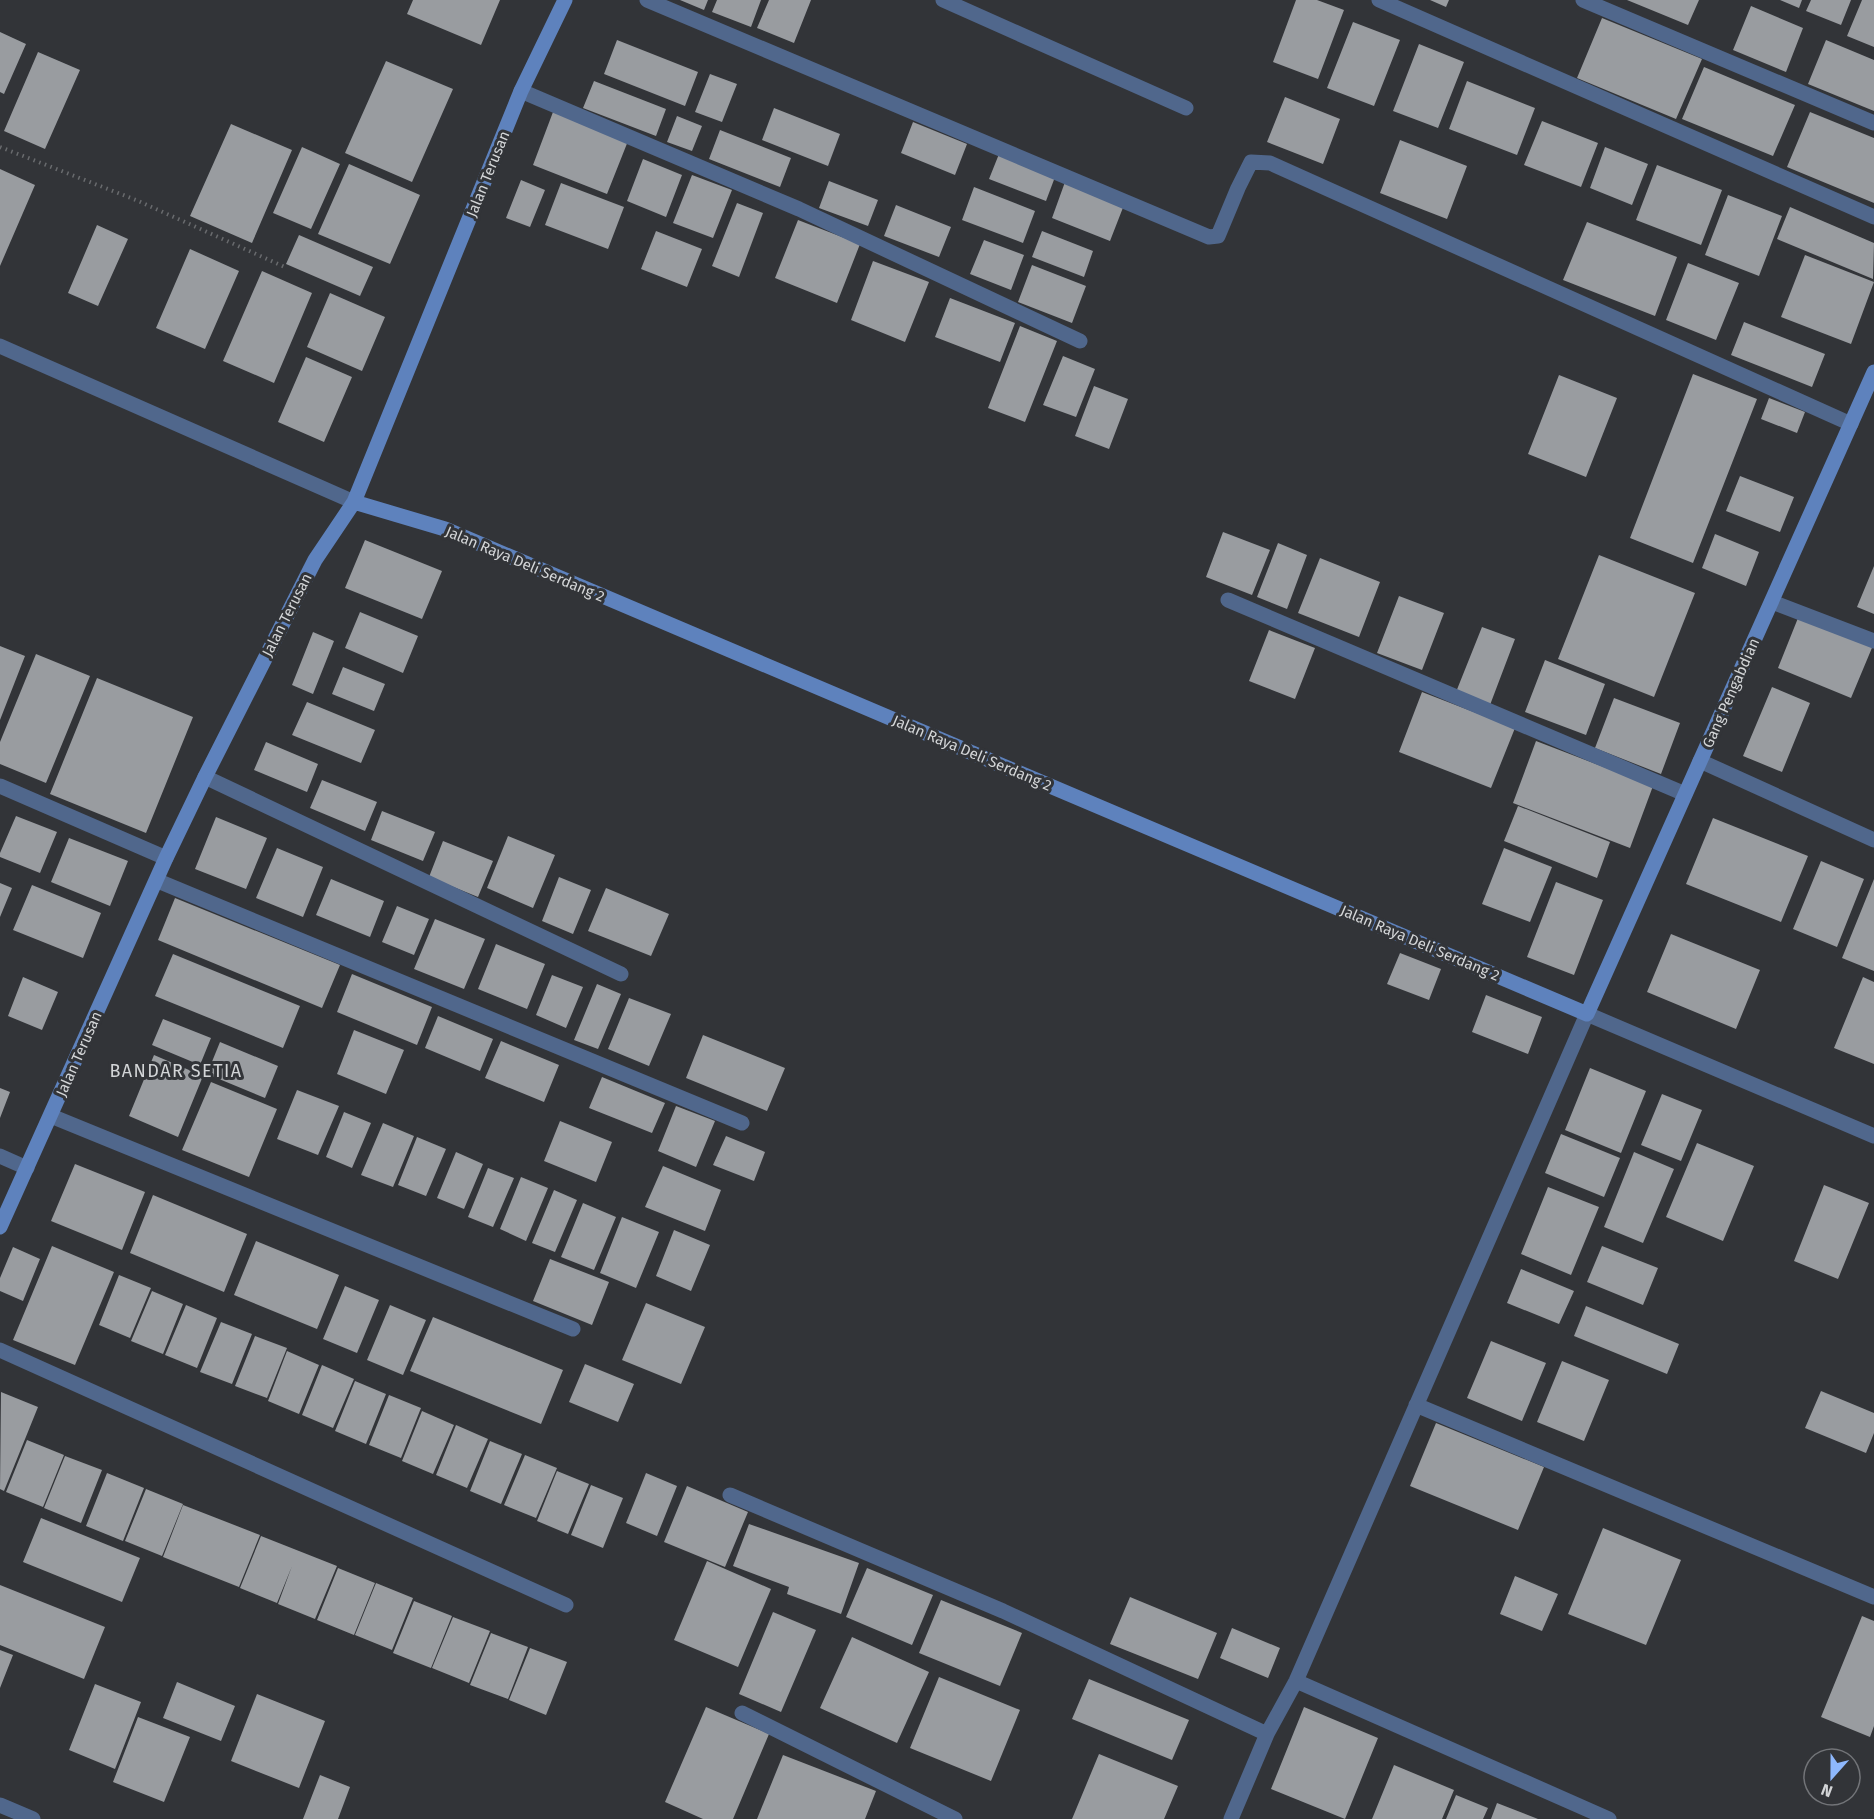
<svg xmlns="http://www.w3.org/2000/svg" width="1874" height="1819" font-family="'Fira Sans',sans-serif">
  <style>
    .building { fill: #999ca0 }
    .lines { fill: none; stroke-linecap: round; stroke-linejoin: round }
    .path { stroke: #696b6e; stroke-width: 4; stroke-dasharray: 1.5 4.5; stroke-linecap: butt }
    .lane { stroke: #50678c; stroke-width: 15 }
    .street { stroke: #50678c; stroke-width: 15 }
    .secondary { stroke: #5e82bd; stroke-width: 15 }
    .labels { text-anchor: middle; stroke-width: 6; stroke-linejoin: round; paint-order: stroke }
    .street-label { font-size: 15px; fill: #d3d5d7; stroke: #323438 }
    .quarter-label { font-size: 18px; letter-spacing: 1.5px; fill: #d3d5d7; stroke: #323438 }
  </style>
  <rect width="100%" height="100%" fill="#323438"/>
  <path class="building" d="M413,0h87l-19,45 -74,-31z
    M680,0h28l-4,10z
    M717,0h44l-10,27 -39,-15z
    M769,0h42l-17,43 -37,-15z
    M1296,0h21l27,10 -26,69 -45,-17z
    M1430,0h19l-3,7z
    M1627,0h72l-11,25z
    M1780,0h22l-3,8z
    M1811,0h40l-10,25 -35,-14z
    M1862,0h12v47l-27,-11z
    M1751,6l52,22 -17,44 -53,-22z
    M1602,18l100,41 -26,60 -99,-41z
    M1353,22l47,18 -26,66 -47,-18z
    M0,32l26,12 -22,50 -4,-2z
    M617,40l81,32 -13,34 -81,-32z
    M1826,40l48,20v51l-66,-27z
    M1419,44l45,18 -26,66 -45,-17z
    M38,52l42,18 -35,79 -41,-18z
    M386,61l67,28 -41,93 -67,-29z
    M1704,67l91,38 -22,51 -91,-37z
    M710,74l27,10 -15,38 -27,-10z
    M594,81l72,28 -10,27 -73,-28z
    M1467,81l68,27 -18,47 -68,-26z
    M1285,97l55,22 -17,45 -56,-22z
    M774,108l66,26 -12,32 -66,-26z
    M553,112l75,29 -21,53 -74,-29z
    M1810,112l64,26v65l-87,-36z
    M677,116l25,10 -10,25 -25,-9z
    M1542,121l56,22 -17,44 -57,-22z
    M913,122l54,22 -12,31 -54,-22z
    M231,124l61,26 -40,93 -62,-27z
    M720,130l71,28 -11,29 -71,-28z
    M1400,140l67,26 -20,53 -67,-26z
    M302,147l38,17 -29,65 -38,-16z
    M1605,147l43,17 -16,41 -42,-17z
    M999,154l56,23 -9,24 -57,-22z
    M643,159l39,16 -16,42 -39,-16z
    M349,164l71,31 -30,69 -72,-30z
    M1657,165l65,25 -21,55 -65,-25z
    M0,169l35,16 -35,81z
    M692,175l40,15 -19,48 -40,-15z
    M521,180l24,10 -15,37 -24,-9z
    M829,181l49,19 -10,26 -49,-18z
    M1065,182l59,23 -14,36 -58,-23z
    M561,183l63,24 -16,42 -63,-24z
    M974,187l61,24 -12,32 -61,-23z
    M1728,195l54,21 -23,60 -54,-21z
    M737,203l26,10 -24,64 -27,-11z
    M896,205l55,22 -12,30 -55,-21z
    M1790,207l84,36 -1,36 -96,-40z
    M798,220l62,24 -23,59 -62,-25z
    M1587,222l90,35 -22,59 -92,-36z
    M97,225l31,14 -30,67 -30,-13z
    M656,231l46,18 -15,38 -46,-18z
    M1042,231l51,20 -9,26 -52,-20z
    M299,235l74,32 -13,29 -74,-32z
    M984,240l40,15 -13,35 -41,-16z
    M190,249l49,22 -34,78 -49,-21z
    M1805,255l69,27 -23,62 -70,-27z
    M873,261l56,21 -24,60 -54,-22z
    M1688,263l51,20 -23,57 -50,-20z
    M1032,265l54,21 -14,37 -54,-21z
    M262,271l50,22 -38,90 -51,-22z
    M330,293l55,24 -23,54 -55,-24z
    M950,298l65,25 -15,39 -65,-25z
    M1744,322l81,32 -13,33 -81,-32z
    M1020,326l37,15 -32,81 -37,-14z
    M1063,356l32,13 -19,48 -33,-12z
    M306,357l46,20 -28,65 -46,-20z
    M1693,374l64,25 -64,164 -63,-25z
    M1559,375l58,23 -31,79 -58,-23z
    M1094,386l34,13 -19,50 -34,-13z
    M1769,398l36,14 -8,21 -36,-14z
    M1740,476l54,21 -14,35 -54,-21z
    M1223,532l47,18 -18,45 -46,-18z
    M1715,534l44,18 -13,34 -44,-18z
    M365,540l77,31 -20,48 -77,-31z
    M1278,543l29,12 -20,54 -30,-12z
    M1599,555l96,38 -41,104 -96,-38z
    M1320,558l60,24 -21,55 -61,-24z
    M1874,566v48l-17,-7z
    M1399,596l45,17 -22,57 -45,-17z
    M360,612l58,24 -15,37 -58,-25z
    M1800,613l74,30 -23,55 -73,-30z
    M1482,627l33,12 -25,66 -34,-13z
    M1269,630l46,18 -20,51 -46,-18z
    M313,632l21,9 -21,53 -21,-9z
    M0,646l25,10 -25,64z
    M36,654l54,22 -44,107 -46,-19v-22z
    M1545,660l60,24 -19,51 -61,-23z
    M343,667l42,17 -11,27 -42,-17z
    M97,678l96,39 -47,116 -96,-39z
    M1772,687l38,16 -28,69 -39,-16z
    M1422,692l93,36 -24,60 -92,-36z
    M1614,698l66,25 -19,51 -66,-26z
    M307,702l68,28 -14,33 -69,-28z
    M1536,741l117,45 -23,62 -117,-45z
    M266,742l52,22 -11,28 -53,-22z
    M322,780l55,22 -12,29 -55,-23z
    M1518,806l92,36 -13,36 -93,-37z
    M382,811l53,21 -12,29 -52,-21z
    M16,816l41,16 -17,41 -40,-16v-4z
    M216,817l51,21 -21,51 -51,-20z
    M1713,818l95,38 -27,66 -95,-38z
    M508,836l47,19 -22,53 -46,-20z
    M69,838l59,23 -18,45 -59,-24z
    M443,841l50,20 -15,36 -49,-20z
    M277,848l46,19 -20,50 -47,-19z
    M1504,848l48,19 -22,55 -48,-18z
    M1821,861l43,18 -27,68 -44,-18z
    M559,877l32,13 -18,44 -31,-13z
    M331,879l53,22 -14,36 -54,-22z
    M1874,879v92l-32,-13z
    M1556,882l47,18 -29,75 -47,-18z
    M0,883l12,5 -12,29z
    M32,885l69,28 -18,45 -70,-28z
    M606,888l63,26 -18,42 -63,-25z
    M175,898l165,67 -18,43 -164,-68z
    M397,906l32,13 -15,36 -32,-13z
    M435,919l50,20 -21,50 -50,-20z
    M1671,934l89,36 -24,59 -89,-37z
    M496,944l49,20 -18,45 -49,-20z
    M1400,953l41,16 -12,31 -42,-16z
    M173,954l127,52 -17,42 -128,-52z
    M352,974l80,33 -15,38 -80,-33z
    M552,975l31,12 -17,41 -30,-13z
    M23,977l35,15 -16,38 -34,-14z
    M1863,977l11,5v82l-40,-16z
    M597,984l24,10 -23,55 -24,-9z
    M1486,995l56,22 -14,37 -56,-22z
    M629,998l42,16 -22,52 -41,-17z
    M438,1016l55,23 -13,32 -55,-23z
    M163,1019l48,19 -11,27 -48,-20z
    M354,1030l50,20 -18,44 -49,-20z
    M703,1035l82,33 -18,43 -81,-33z
    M501,1041l58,24 -15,37 -59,-24z
    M220,1042l58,24 -13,32 -58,-24z
    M154,1055l49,21 -25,61 -49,-21z
    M1590,1068l56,23 -25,62 -56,-23z
    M602,1077l63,26 -13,30 -63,-25z
    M211,1082l66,27 -28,68 -67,-27z
    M0,1088l10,4 -10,26z
    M297,1090l42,16 -21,49 -41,-16z
    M1662,1094l40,16 -21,51 -40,-16z
    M676,1106l39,15 -19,46 -38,-16z
    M344,1112l27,11 -19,45 -26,-11z
    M560,1121l52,21 -16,40 -52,-21z
    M383,1123l31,13 -21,51 -32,-12z
    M1561,1134l59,24 -16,39 -59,-24z
    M726,1136l39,16 -11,29 -41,-16z
    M417,1137l29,12 -20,47 -28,-11z
    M1697,1143l57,23 -31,75 -57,-24z
    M456,1152l27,12 -19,45 -27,-11z
    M1634,1152l40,17 -31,74 -39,-16z
    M75,1164l70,28 -23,58 -71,-29z
    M663,1166l58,24 -16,41 -60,-24z
    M488,1168l26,10 -21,49 -25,-10z
    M521,1177l27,11 -22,53 -26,-12z
    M1824,1185l45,18 -31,76 -44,-18z
    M1548,1187l51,20 -28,68 -50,-21z
    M554,1190l23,10 -22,52 -23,-9z
    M153,1195l94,39 -23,58 -94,-39z
    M583,1203l33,14 -22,53 -33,-13z
    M622,1217l37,15 -23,56 -36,-15z
    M674,1230l36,15 -19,46 -35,-15z
    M256,1241l83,34 -22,54 -83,-34z
    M52,1246l62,26 -39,93 -62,-25z
    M1602,1246l56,22 -15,37 -56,-23z
    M13,1247l27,12 -17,42 -23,-10v-13z
    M550,1259l59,23 -17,43 -59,-24z
    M1521,1269l53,22 -15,33 -52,-21z
    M119,1275l32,13 -21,50 -31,-13z
    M345,1286l34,14 -22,53 -34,-14z
    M152,1291l31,13 -20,50 -32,-13z
    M646,1303l59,24 -24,57 -59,-24z
    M186,1305l31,13 -20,50 -32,-13z
    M390,1305l36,15 -23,55 -36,-15z
    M1586,1306l93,38 -12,30 -93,-38z
    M433,1317l130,53 -22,54 -131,-53z
    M221,1322l31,12 -20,50 -32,-12z
    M255,1336l32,12 -20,50 -32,-12z
    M1491,1341l55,22 -24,58 -55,-23z
    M287,1351l32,14 -20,49 -31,-13z
    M1562,1361l47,19 -25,61 -47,-19z
    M585,1364l49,20 -16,38 -49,-20z
    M322,1365l32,14 -21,49 -31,-13z
    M355,1381l31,13 -20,50 -31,-13z
    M1821,1391l53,22v20l-8,20 -61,-25z
    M1,1392l37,15 -34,84 -4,-2z
    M389,1395l32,13 -20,50 -32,-13z
    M422,1411l32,14 -21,49 -31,-13z
    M1436,1423l108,44 -26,63 -108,-44z
    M456,1425l32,14 -21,49 -31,-13z
    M27,1440l37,15 -21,52 -37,-15z
    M490,1441l32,13 -21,50 -31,-13z
    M525,1455l32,13 -21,50 -32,-13z
    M65,1456l37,14 -21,53 -37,-15z
    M557,1471l32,13 -21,50 -31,-13z
    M107,1473l37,15 -21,53 -37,-15z
    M646,1473l31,13 -20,50 -31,-13z
    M591,1485l32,13 -20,50 -32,-13z
    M687,1486l61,26 -23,55 -61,-25z
    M146,1489l37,15 -21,52 -37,-15z
    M183,1505l77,30 -21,52 -76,-30z
    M41,1518l99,40 -18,44 -99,-40z
    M749,1524l110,39 -18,51 -54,-20 2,-7 -56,-21z
    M1603,1528l78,32 -35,85 -78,-31z
    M261,1536l76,30 -22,53 -37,-15 14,-38 -15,37 -37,-15z
    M707,1561l64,28 -33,78 -64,-27z
    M338,1568l37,15 -21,52 -37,-15z
    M867,1568l66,27 -21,50 -66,-28z
    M1515,1576l43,18 -16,37 -42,-17z
    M376,1583l37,15 -21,52 -37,-15z
    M0,1585l105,42 -21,52 -84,-34z
    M1130,1597l87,36 -19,46 -88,-35z
    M941,1600l81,33 -22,53 -81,-33z
    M414,1601l38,15 -21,52 -38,-15z
    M773,1612l43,18 -35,82 -42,-18z
    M1862,1616l12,5v105l-4,11 -49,-20z
    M453,1617l37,14 -21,52 -37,-15z
    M1232,1628l48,20 -12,30 -48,-20z
    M491,1633l37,14 -20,52 -38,-14z
    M852,1637l77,35 -32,71 -77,-35z
    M530,1648l37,14 -21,53 -37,-15z
    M0,1650l13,5 -13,33z
    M939,1677l81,33 -29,71 -81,-33z
    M1089,1679l100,41 -17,40 -100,-41z
    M177,1682l58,24 -14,35 -58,-23z
    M95,1684l46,18 -26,67 -46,-19z
    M257,1694l68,27 -26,67 -68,-27z
    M706,1707l63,27 -36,85h-30l-38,-17z
    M1304,1707l74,31 -33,81 -74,-30z
    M138,1717l52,20 -26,65 -51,-20z
    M1099,1754l79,32 -14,33h-92z
    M783,1755l93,36 -11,28h-108z
    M1394,1765l60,25 -12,29h-70z
    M320,1775l30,12 -12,32h-35z
    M1456,1795l32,13 -5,11h-37z
    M1497,1803l41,16h-47z"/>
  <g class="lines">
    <path class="path" d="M0,147l136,53 151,68"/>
    <path class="lane" d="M205,777l416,197"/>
    <path class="street" d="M647,0l562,237 9,-1 20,-48 13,-26 19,1 581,261
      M943,0l243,108
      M1379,0l495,217
      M1583,0l291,123
      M521,91l278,118 281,132
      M0,346l354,156
      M1228,600l457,194
      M1772,602l102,39
      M1700,761l174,79
      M0,786l166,72
      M158,881l584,242
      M51,1116l522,213
      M0,1156l27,12
      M0,1350l566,255
      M1416,1405l458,192
      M730,1495l273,116 264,123
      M1296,1681l313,138
      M742,1713l213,106
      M0,1805l33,14
      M1231,1819l36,-85 29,-53 291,-667 287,122"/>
    <path class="secondary" d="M354,502l91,27 1142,485 287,-642
      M0,1227l166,-369 39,-81 110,-217 39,-58 167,-411 44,-91"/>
  </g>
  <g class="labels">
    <g class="street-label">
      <text transform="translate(488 174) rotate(-68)" y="5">Jalan Terusan</text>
      <text transform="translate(525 564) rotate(23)" y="5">Jalan Raya Deli Serdang 2</text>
      <text transform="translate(287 615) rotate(-63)" y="5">Jalan Terusan</text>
      <text transform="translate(1731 693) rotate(-66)" y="5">Gang Pengabdian</text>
      <text transform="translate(972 753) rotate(23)" y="5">Jalan Raya Deli Serdang 2</text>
      <text transform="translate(1420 943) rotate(23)" y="5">Jalan Raya Deli Serdang 2</text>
      <text transform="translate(79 1054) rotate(-66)" y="5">Jalan Terusan</text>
    </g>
    <g class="quarter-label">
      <text x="176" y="1077">BANDAR SETIA</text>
    </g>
  </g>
  <g transform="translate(1832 1777) rotate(201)"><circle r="28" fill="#323438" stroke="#727478" stroke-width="1.5"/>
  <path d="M0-4.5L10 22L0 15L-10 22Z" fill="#8eb8fd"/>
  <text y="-9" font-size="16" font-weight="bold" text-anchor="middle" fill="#d3d5d7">N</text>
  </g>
</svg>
